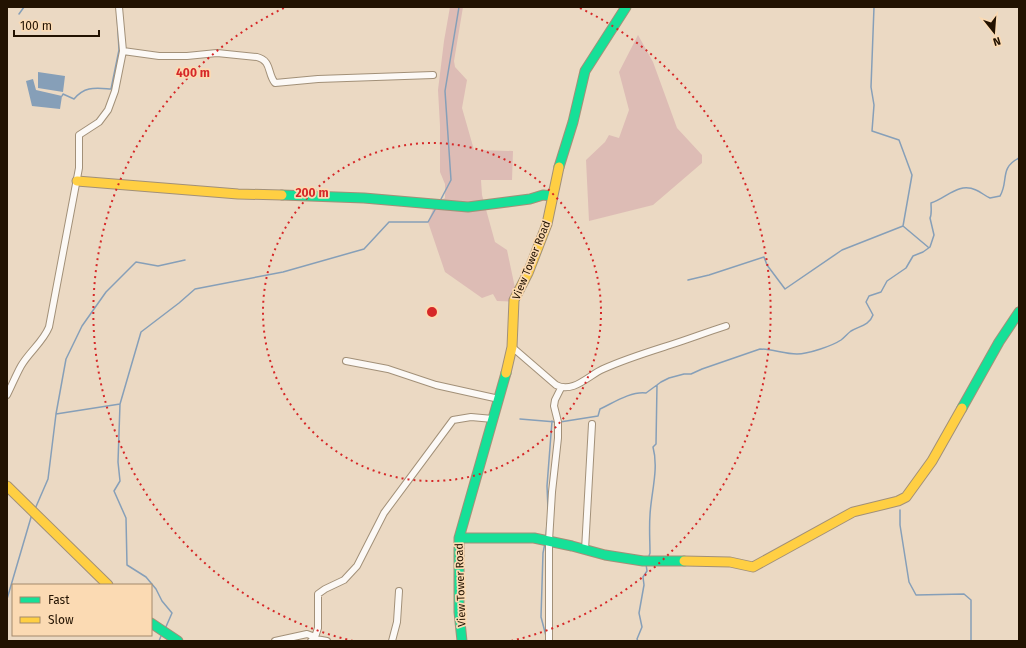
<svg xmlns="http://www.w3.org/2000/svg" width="1026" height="648" font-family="'Fira Sans',sans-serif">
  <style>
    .green { fill: #ddbcb5 }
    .water { fill: #869fb8 }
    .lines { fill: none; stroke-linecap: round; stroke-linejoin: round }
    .stream { stroke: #869fb8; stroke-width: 1.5 }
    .street-casing { stroke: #a29078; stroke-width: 8 }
    .fast-casing { stroke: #a29078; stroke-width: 11 }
    .slow-casing { stroke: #a29078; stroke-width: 11 }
    .street { stroke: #fcf9f6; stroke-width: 6 }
    .fast { stroke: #16e098; stroke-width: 9 }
    .slow { stroke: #ffcf43; stroke-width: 9 }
    .ring { fill: none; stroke: #d62828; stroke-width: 2; stroke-dasharray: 2 4 }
    .labels { text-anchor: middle; stroke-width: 3.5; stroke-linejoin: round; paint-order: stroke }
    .street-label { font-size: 11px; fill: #221201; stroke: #fbdab3 }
    .centre { fill: #d62828; stroke: #fbdab3; stroke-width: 2 }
    .ring-label { font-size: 12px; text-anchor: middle; font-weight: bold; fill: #d62828; stroke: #fbdab3; stroke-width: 3.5; stroke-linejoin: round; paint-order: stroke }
  </style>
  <rect width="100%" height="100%" fill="#ebd9c3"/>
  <path class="green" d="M450,7h13l-9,54 1,6 12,13 -5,28 12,42 39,1 -1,29h-31l1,15 13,47 12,8 11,52 -21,-1 -4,-7 -11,4 -37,-26 -17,-50 7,-18 10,-6v-14l-5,-12v-46l-2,-36 6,-49z
    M638,35l15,27 24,66 25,27v8l-49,42 -64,16 -3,-61 19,-18 4,-7 10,3 10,-28 -10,-38z"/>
  <path class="water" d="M38,72l27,4 -2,16 -25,-4z
    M33,79l3,11 26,6 -2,13 -28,-3 -6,-25z"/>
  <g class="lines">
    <path class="stream" d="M874,7l-3,80 3,18 -2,26 27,9 13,35 -9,51
      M19,14l5,-7
      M62,96l1,-2 11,5c11,-13 21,-11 37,-10l8,-39 -2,-37
      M440,201l11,-21 -6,-89 14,-84
      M688,280l21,-5 55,-18 3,8 18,24 57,-39 61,-24 25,21
      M120,404l-2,58 2,19 -6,10 12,27 1,47 19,12 10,12 6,12 10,12 -7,16
      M56,414l10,-55 16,-33 24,-34 30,-30 22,4 27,-6
      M520,419l36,3
      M560,422l38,-6 2,-7c13,-6 31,-18 46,-16l15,-11 8,-4 15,-4h7l11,-5 58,-20c13,0 24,5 37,5 11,0 35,-8 44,-14 4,-3 6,-6 10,-9 8,-5 18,-5 22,-16l-7,-13 3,-6 12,-4 6,-11 19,-13 7,-12 10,-4 7,-5 4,-12 -4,-17c2,-4 1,-10 1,-15 16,-5 27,-21 45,-13 5,2 9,6 14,8l10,-2c9,-15 -1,-28 19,-38
      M35,509l13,-30 8,-65 64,-10 21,-72 38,-29 16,-14 88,-17 81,-23 25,-27h39l8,-14
      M548,509l-1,-23 5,-65
      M900,510v15l9,57 7,13 48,-1 7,6v41
      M546,537l1,-14
      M545,543l-2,10 -2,64 5,19
      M648,559l2,-6c0,-12 -1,-25 0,-38 1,-22 9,-46 3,-68l3,-3 1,-59
      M7,599l25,-85
      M159,641l2,-5
      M638,641l-1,-2 5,-12 -3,-14 5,-28 -1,-8 4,-6 -1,-7"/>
    <g class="street-casing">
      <path id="street" d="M123,51l36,5h28l30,-3 40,4c15,4 10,16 18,26l43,-4 115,-4
        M512,347l44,38c17,9 33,-10 47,-16 22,-10 45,-17 67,-24 19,-6 37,-13 56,-19
        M346,361l42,8 48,16 63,14
        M7,395c5,-10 9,-20 14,-29 8,-14 22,-24 28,-39l30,-159v-33l20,-13 9,-12 7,-19 8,-40 -4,-44
        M585,550l7,-126
        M275,641l32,-7 8,3 3,-9v-34l7,-5 19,-9 13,-14 27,-53 69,-93 18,-3 22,2
        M311,641l4,-4 1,2 11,2
        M392,641l5,-19 2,-31
        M549,641v-100l3,-49 6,-54v-16l-4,-16 1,-6 6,-12"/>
    </g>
    <g class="fast-casing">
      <path id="fast" d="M559,167l14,-45 12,-51 41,-64
        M282,195l82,3 104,9 62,-8 13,-4 9,1
        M962,408l37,-66 20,-30
        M459,538h75l38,8 33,9 38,6h41
        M151,623l27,18
        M462,641l-3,-29v-74l47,-165"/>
    </g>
    <g class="slow-casing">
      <path id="slow" d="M77,181l161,13 44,1
        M506,373l6,-26 2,-47 14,-27 19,-49 12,-57
        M7,486l101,99
        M684,561l46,1 23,5 100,-55 45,-11 8,-4 26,-36 30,-53"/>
    </g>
    <use href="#street" class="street"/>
    <use href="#fast" class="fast"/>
    <use href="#slow" class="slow"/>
  </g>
  <g class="ring">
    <circle cx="432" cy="312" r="169"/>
    <path d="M353 641A338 338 0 0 1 284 8M580 8A338 338 0 0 1 511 641"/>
  </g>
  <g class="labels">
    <g class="street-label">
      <text transform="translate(531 260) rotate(-68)" y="4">View Tower Road</text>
      <text transform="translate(460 585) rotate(-92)" y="4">View Tower Road</text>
    </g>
  </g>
  <circle cx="432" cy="312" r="6" class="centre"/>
  <g class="ring-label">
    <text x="193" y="77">400 m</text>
    <text x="312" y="197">200 m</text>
  </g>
  <rect width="1026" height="648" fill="none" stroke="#221201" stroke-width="16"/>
  <rect x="12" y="584" width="140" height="52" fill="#fbdab3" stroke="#a48a6c"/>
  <rect x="20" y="597" width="20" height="6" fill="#16e098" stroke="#a48a6c"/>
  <text x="48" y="604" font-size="12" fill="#221201">Fast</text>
  <rect x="20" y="617" width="20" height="6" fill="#ffcf43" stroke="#a48a6c"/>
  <text x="48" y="624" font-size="12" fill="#221201">Slow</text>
  <g transform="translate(994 32) rotate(163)" stroke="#fbdab3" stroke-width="3" paint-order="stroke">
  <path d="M0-3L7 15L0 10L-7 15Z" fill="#221201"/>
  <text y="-6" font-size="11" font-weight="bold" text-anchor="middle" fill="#221201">N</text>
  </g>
  <path d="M14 30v6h85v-6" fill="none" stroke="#221201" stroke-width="2"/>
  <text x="20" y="30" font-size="12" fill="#221201" stroke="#fbdab3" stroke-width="3" paint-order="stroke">100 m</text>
</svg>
